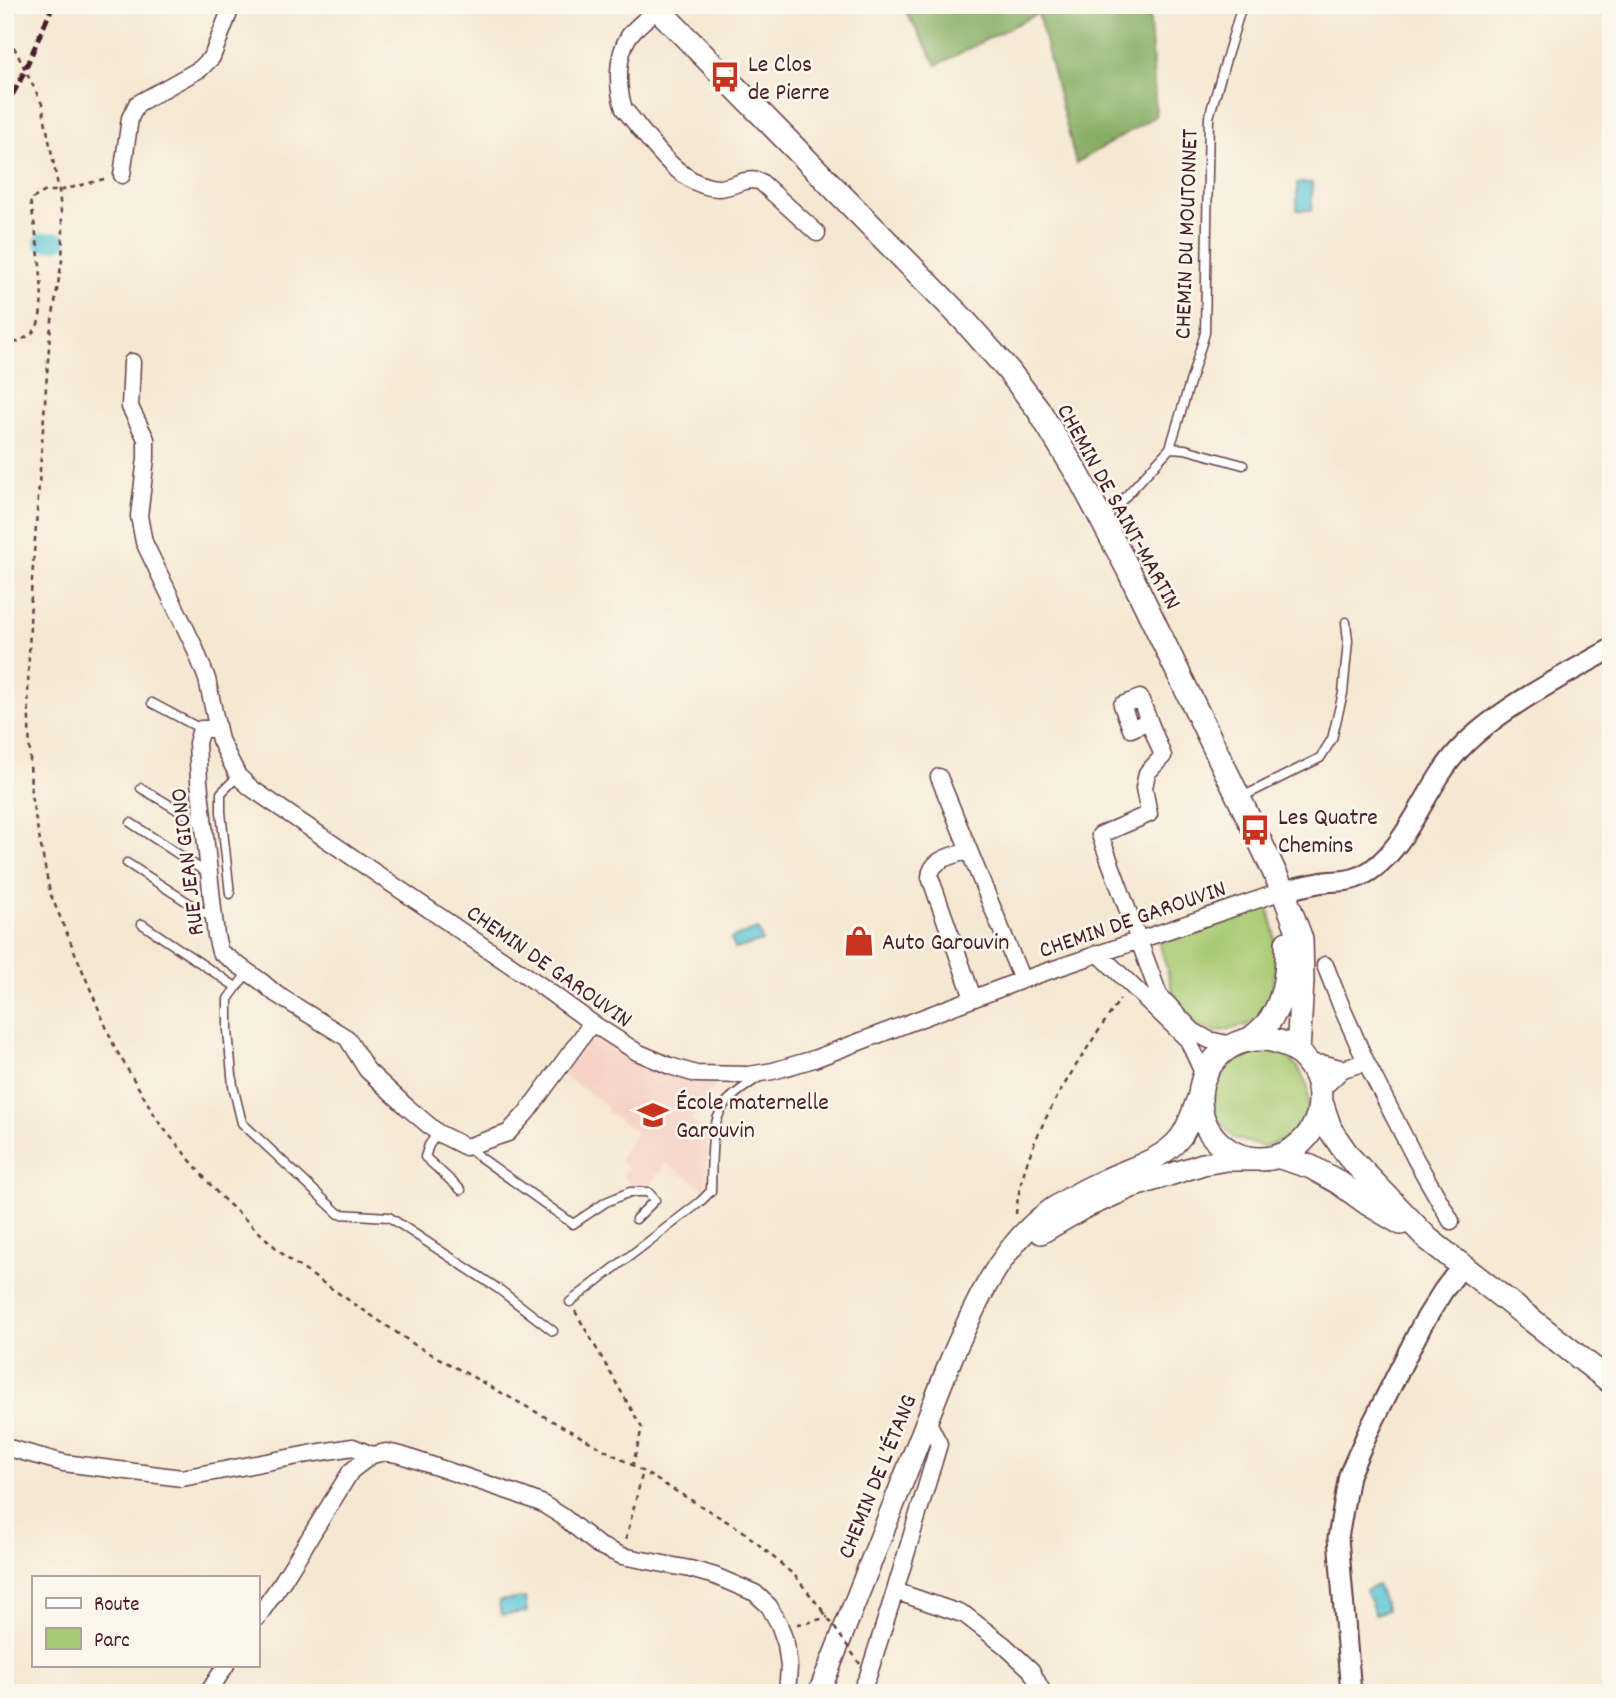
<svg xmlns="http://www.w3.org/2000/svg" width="1616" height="1698" font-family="Dekko,sans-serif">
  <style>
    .built { fill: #f6d1c5 }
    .green { fill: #a9ca72; stroke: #7a744e; stroke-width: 2 }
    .forest { fill: #86ae64; stroke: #686648; stroke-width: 2 }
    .water { fill: #5bc7d5; stroke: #527380; stroke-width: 2 }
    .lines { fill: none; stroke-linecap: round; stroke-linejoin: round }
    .canal { stroke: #5bc7d5; stroke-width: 18 }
    .service-casing { stroke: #643d44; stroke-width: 11 }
    .minor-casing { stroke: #643d44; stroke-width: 19 }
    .tertiary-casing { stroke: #643d44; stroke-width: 23 }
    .secondary-casing { stroke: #643d44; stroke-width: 24 }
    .primary-casing { stroke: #643d44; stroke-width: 26 }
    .path { stroke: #643d44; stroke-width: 2.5; stroke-dasharray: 5 5; stroke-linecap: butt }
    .service { stroke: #fff; stroke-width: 8 }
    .minor { stroke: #fff; stroke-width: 16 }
    .tertiary { stroke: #fff; stroke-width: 19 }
    .secondary { stroke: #fff; stroke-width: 21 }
    .primary { stroke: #fff; stroke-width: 23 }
    .rail { stroke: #4a1f2b; stroke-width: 5; stroke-dasharray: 10 5; stroke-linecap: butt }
    .path-bridge { stroke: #643d44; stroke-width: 2.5; stroke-dasharray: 5 5; stroke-linecap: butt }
    .labels { text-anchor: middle; stroke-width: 5; stroke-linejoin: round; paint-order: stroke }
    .poi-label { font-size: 24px; fill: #4a1f2b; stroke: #fbf7ec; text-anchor: start }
    .street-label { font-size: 24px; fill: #4a1f2b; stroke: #fbf7ec }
  </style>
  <rect width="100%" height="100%" fill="#fbf7ec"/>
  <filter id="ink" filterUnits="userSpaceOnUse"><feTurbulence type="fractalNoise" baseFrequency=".0143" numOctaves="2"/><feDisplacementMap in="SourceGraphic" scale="14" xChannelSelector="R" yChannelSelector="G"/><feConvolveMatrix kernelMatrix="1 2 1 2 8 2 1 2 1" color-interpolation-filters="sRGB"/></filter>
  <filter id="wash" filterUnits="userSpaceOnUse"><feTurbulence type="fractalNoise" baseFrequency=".00686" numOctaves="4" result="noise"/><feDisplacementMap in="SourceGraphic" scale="28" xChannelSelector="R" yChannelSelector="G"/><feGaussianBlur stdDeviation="1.57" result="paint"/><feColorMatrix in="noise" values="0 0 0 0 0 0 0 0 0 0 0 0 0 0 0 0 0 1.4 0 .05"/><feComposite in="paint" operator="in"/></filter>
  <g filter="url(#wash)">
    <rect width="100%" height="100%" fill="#f5e8d2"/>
    <path class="built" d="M601,1038l63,34 22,7 30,4 -25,37 17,13 -2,57 -40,-27 -15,20 -16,4 -13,-10 6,-9 -7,-6 -1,-5 17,-25 -31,-21 2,-5 -45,-31 26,-35z"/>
    <path class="green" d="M1266,902l8,27 2,30 -6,46 -7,12 -19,9 -29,6 -17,-6 -10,-9 -15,-26 -14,-50 5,1 67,-21 -2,-5z
      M1254,1050l28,3 16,14 10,20v26l-17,23 -27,11 -31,-9 -17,-23 -3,-23 9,-22 14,-13z"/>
    <path class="forest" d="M902,5h247l7,111 -80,47 -38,-150 -101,52z"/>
    <path class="water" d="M1297,183h15v27h-15z
      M758,929l4,12 -27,8 -4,-11z
      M1377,1585l10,25 -12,4 -9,-24z
      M525,1598l2,14 -26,3 -2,-14z"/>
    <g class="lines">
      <path class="canal" d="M43,242l15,-1"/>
    </g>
  </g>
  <g filter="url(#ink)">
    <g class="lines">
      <g class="service-casing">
        <path id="service" d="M1170,448l15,1 58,16
          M1105,519l65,-71 35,-115 4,-216 33,-112
          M152,703l49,26
          M141,788l62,37
          M1240,798l80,-40 12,-19 11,-46 5,-52 -2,-19
          M131,823l76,50
          M127,863l85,55
          M230,894l-9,-82v-19l17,-17
          M142,924l94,63
          M248,972l-20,27v32l5,55 9,37 97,91 50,3 111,73 53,41
          M438,1133l-9,12 -4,12 36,33
          M466,1147l107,77 33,-22 24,-10h18l7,8 -19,19
          M570,1302l130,-100 11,-11c1,-25 -2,-65 13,-86 9,-11 23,-20 34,-27"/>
      </g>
      <g class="minor-casing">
        <path id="minor" d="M658,9c-9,8 -22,17 -29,27 -13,20 -12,52 -5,73 24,28 54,77 94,79 15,0 27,-12 43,-6l56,51
          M122,175l8,-57 7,-14 63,-35 12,-12 20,-52
          M132,362l-2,45 16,32v19l-7,58 5,26 50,104 13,33 13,61 18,36 13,12 286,195 55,40 45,29 33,14 26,8 53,1 24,-4 41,-12 208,-79 261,-89
          M1149,721l-18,8 -9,-24 18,-7 23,58 -16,17 -3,15 5,26 -49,21 59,160 34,36 16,9 23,5
          M217,729h-16l-4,14 2,38 17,155 4,16 42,30 14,12 71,44 20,32 40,37 31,26 28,14 42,-14 19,-21 65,-89
          M939,777l83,203
          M969,850c-15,6 -38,8 -39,27l43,121
          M1098,953l90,87 16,35
          M1325,965l17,43 24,54 -23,7
          M1366,1062l50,98 35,61
          M1308,1063l17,1 18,5 -23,22
          M927,1420l12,24 -44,147 70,24 39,30 27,25 12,23
          M5,1447l59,16 118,15 127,-24 44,-7 19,8 14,-3 15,3 116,39 24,9 21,13 36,29 24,11 68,13 25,7 40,17 14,13 10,18 7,20 3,23 -2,26
          M257,1618l27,-39 67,-108 21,-16
          M208,1693l18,-28
          M860,1693l8,-17 27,-85"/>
      </g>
      <g class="tertiary-casing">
        <path id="tertiary" d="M1283,891c12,-3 24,-6 36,-8 15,-3 28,0 42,-7 44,-20 64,-90 98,-126 37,-40 104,-74 152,-101
          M1351,1693l-13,-155 11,-63 19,-43 54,-107 21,-34 19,-25"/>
      </g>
      <g class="secondary-casing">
        <path id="secondary" d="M1041,1233l43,-25 48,-21 71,-23 24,-4h29
          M819,1693l133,-336c22,-50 45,-103 88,-139 19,-15 42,-28 65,-38 24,-12 56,-19 74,-41 9,-10 15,-31 20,-44"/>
      </g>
      <g class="primary-casing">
        <path id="primary" d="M654,5l310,315 44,50 30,39 40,66 50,94 138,285 17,37 18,48 1,42 -4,72
          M1200 1099a60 60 0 1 1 120 0a60 60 0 1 1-120 0Z
          M1249,1040c6,-5 13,-10 17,-15 19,-22 22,-54 21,-82
          M1321,1102l10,29 18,26 79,82 183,143
          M1280,1157l31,10 27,15 29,21 34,20"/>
      </g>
      <path class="path" d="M5,29l37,75 17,87 4,41 -1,28 -12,73 -19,261 -3,92 3,109 19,98 65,155 45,76 59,71 69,64 127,86 217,120 111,66 52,45 28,35
        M5,348c9,-5 23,-10 29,-17 17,-19 1,-105 -4,-131l16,-9h13l49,-13
        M1016,1214c6,-76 63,-153 104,-215
        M575,1311l67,117 -9,36
        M626,1539l17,-68
        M797,1624l10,-1 21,-6"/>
      <use href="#service" class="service"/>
      <use href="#minor" class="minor"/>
      <use href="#tertiary" class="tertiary"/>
      <use href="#secondary" class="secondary"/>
      <use href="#primary" class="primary"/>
      <path class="rail" d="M5,108l15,-27 33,-76"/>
      <path class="path-bridge" d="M823,1611l37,53"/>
    </g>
  </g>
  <defs>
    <g id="bus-bare" transform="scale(2.415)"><path d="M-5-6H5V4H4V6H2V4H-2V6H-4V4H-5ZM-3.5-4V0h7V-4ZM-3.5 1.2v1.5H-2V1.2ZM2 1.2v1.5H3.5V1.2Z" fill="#c8321e" stroke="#fbf7ec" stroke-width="2.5" paint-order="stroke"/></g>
    <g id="shop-bare" transform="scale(2.415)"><path d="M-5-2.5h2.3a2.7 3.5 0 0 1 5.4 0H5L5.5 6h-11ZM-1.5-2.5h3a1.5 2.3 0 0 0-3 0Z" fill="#c8321e" stroke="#fbf7ec" stroke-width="2.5" paint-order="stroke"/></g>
    <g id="school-bare" transform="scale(2.415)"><path d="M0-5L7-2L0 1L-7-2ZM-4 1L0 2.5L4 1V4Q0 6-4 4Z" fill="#c8321e" stroke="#fbf7ec" stroke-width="2.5" paint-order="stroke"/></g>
  </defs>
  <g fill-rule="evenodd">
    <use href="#bus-bare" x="725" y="77"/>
    <use href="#bus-bare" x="1255" y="830"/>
    <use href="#shop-bare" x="859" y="941"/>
    <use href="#school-bare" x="653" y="1115"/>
  </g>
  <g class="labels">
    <g class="poi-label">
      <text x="748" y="71">Le Clos<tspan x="748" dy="28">de Pierre</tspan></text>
      <text x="1278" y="824">Les Quatre<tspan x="1278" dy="28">Chemins</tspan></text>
      <text x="882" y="949">Auto Garouvin</text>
      <text x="676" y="1109">École maternelle<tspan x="676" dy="28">Garouvin</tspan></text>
    </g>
    <g class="street-label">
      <text transform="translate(1185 234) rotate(-88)" y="8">CHEMIN DU MOUTONNET</text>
      <text transform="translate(1120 506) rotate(61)" y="8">CHEMIN DE SAINT-MARTIN</text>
      <text transform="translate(186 862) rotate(-97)" y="8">RUE JEAN GIONO</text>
      <text transform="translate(1132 918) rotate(-19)" y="8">CHEMIN DE GAROUVIN</text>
      <text transform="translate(550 965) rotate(35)" y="8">CHEMIN DE GAROUVIN</text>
      <text transform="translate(876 1476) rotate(-68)" y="8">CHEMIN DE L’ÉTANG</text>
    </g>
  </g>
  <rect width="1616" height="1698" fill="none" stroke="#fbf7ec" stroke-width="28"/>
  <rect x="32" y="1576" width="228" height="91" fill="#fbf7ec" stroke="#b4a19f" stroke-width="2"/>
  <rect x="46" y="1598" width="35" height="10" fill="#ffffff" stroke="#b4a19f" stroke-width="2"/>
  <text x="94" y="1610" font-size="21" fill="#4a1f2b">Route</text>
  <rect x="46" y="1628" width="35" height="21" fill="#a9ca72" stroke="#b4a19f" stroke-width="2"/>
  <text x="94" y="1646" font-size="21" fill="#4a1f2b">Parc</text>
</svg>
